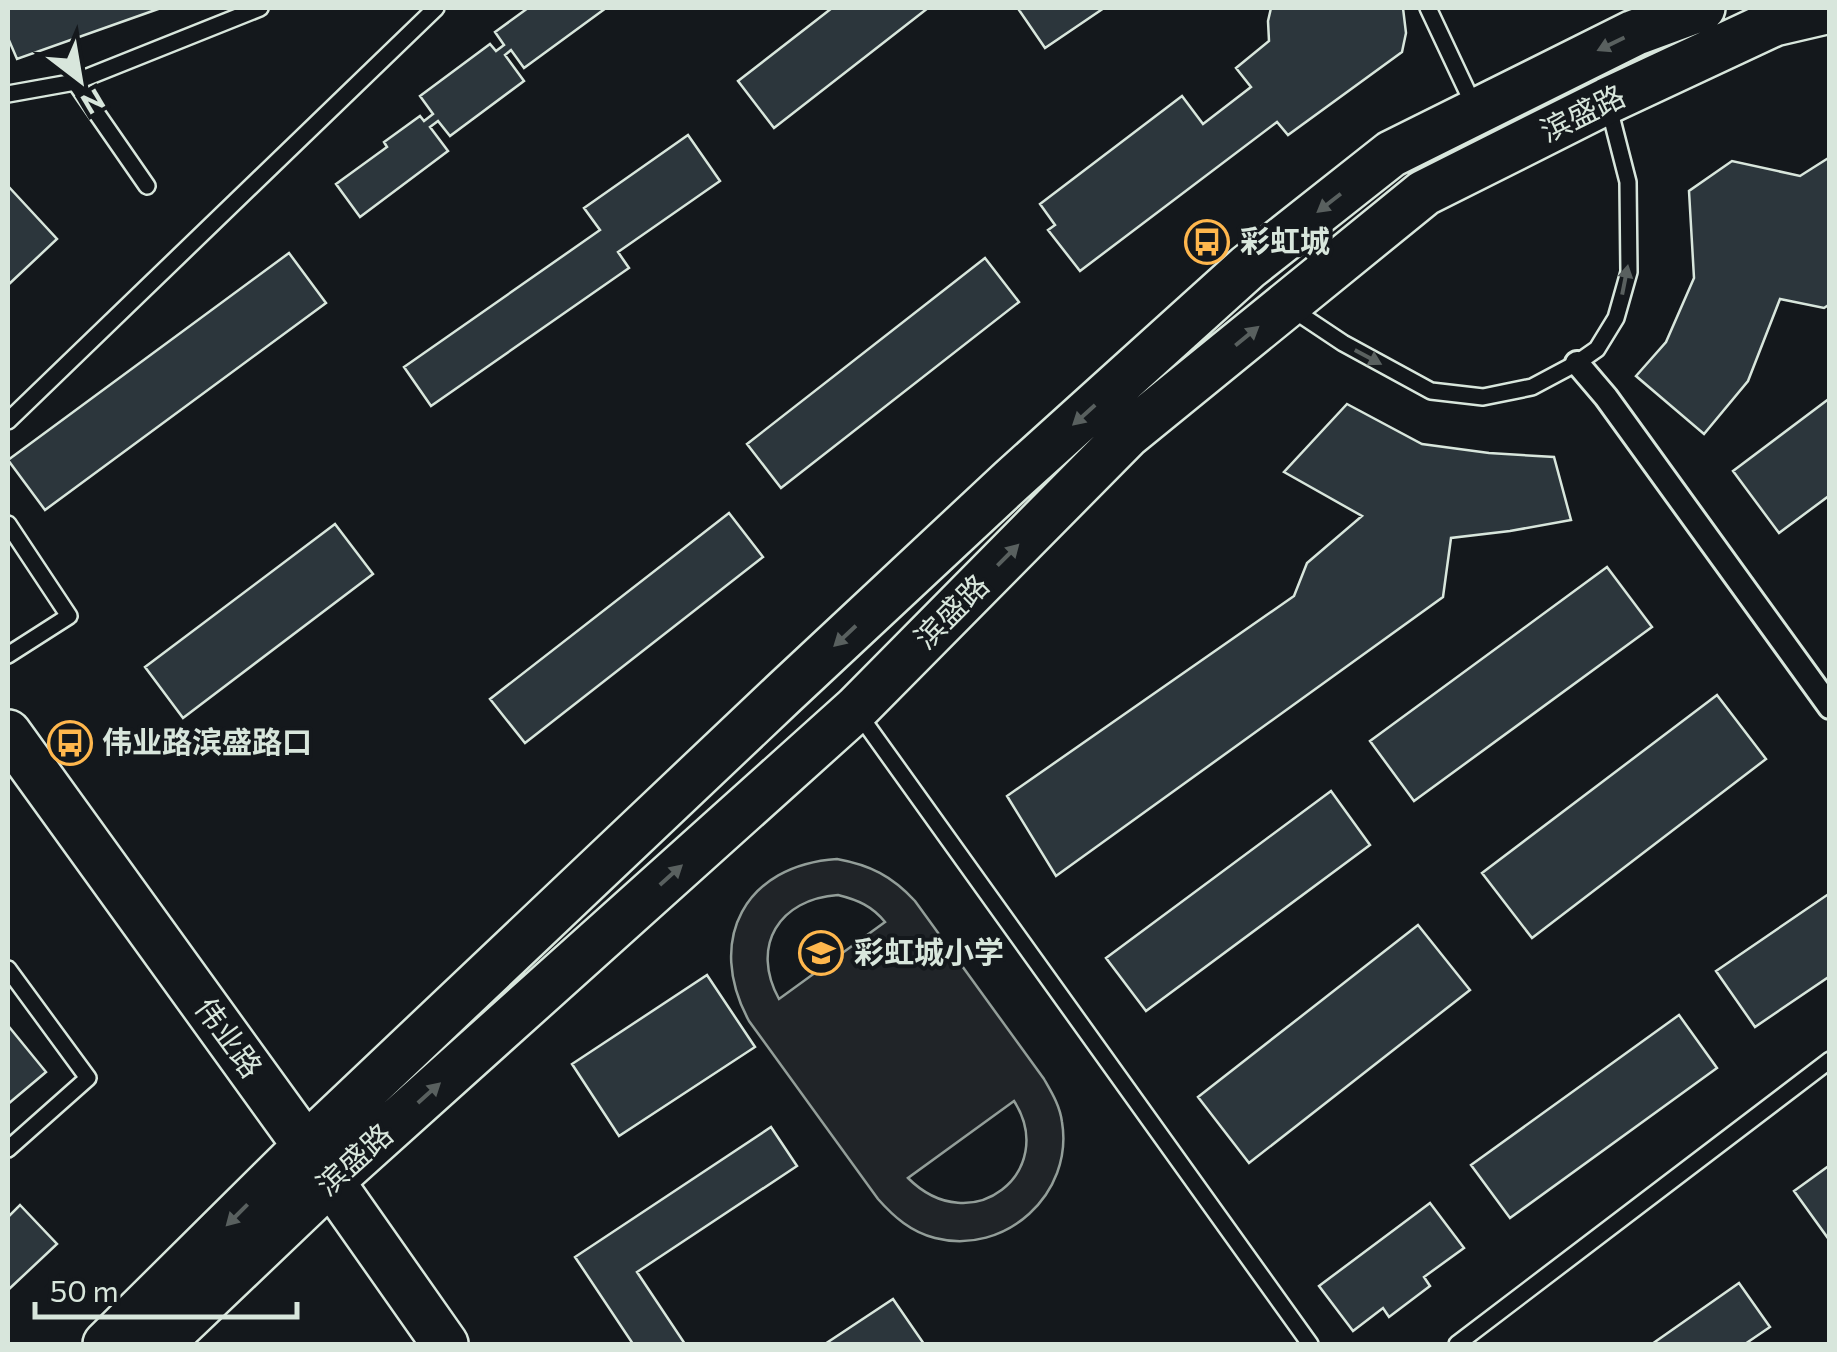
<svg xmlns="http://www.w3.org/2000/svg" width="1837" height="1352" font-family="Commissioner,'Noto Sans SC',sans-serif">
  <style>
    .green { fill: #202428; stroke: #939e99; stroke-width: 2.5; fill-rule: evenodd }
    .building { fill: #2c363c; stroke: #d8e6dc; stroke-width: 2.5 }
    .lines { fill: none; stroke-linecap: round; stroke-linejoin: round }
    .service-casing { stroke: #d8e6dc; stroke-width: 20 }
    .pedestrian-casing { stroke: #d8e6dc; stroke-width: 28 }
    .secondary-casing { stroke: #d8e6dc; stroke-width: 50 }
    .service { stroke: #14181c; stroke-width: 15 }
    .pedestrian { stroke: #14181c; stroke-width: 22 }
    .secondary { stroke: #14181c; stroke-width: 45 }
    .oneway { fill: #59605f }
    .labels { text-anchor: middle; stroke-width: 8; stroke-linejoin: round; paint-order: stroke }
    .street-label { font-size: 30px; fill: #d8e6dc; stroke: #14181c }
    .poi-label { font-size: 30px; font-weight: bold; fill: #d8e6dc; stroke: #14181c; text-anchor: start }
  </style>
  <rect width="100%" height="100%" fill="#14181c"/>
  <path class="green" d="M837,859c33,6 55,17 78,42l129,178c8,14 16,27 18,43 12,72 -57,134 -127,116 -24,-6 -41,-21 -57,-39l-129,-178c-44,-81 -4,-156 88,-162zM838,895c20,5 34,11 47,27l-106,77c-29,-53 0,-100 59,-104zM1014,1101c45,70 -42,141 -106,77z"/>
  <path class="building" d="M8,8h153l-144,51 -9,-21z
    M528,8h78l-82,60 -13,-18 -6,5 19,26 -74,55 -12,-15 -8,6 18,24 -88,66 -24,-33 51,-37 -3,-5 36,-26 4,5 9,-7 -13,-18 70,-52 6,7 8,-6 -9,-13z
    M832,8h96l-154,120 -36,-47z
    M1023,8h81l-59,40 -26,-38z
    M1271,8h132l3,25 -4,19 -114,83 -11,-13 -197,149 -32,-41 7,-5 -15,-21 142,-108 21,28 48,-37 -15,-19 33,-27 -1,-20z
    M688,135l32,46 -102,71 11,16 -198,138 -27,-39 196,-137 -16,-22z
    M1830,157v147l-6,4 -44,-9 -32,82 -44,53 -68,-58 30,-34 28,-64 -5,-87 43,-30 68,15z
    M8,186l49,53 -49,46z
    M289,253l37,50 -281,207 -37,-50z
    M985,258l34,44 -238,186 -34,-44z
    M1830,398v97l-51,38 -46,-62z
    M1347,404l75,40 67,9 65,4 17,63 -61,11 -59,7 -8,59 -387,279 -49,-80 287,-200 13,-33 55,-47 -78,-44z
    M729,513l34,44 -238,186 -35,-44z
    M335,524l38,50 -190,144 -38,-51z
    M1607,567l45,60 -238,174 -44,-60z
    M1717,695l49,64 -234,179 -50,-65z
    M1331,791l39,54 -224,166 -40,-53z
    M1830,893v83l-75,51 -39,-56z
    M1418,925l52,65 -221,173 -51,-66z
    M707,975l48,72 -136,89 -47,-72z
    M1679,1015l38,53 -207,150 -39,-53z
    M10,1028l36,44 -38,32v-74z
    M771,1127l26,39 -160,106 48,72h-52l-58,-87z
    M1830,1165v76l-36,-50z
    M1430,1203l34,45 -40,29 6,9 -41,31 -6,-9 -30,23 -34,-45z
    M20,1205l37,39 -49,46v-73z
    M1739,1283l31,44 -25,17h-93z
    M893,1299l31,45h-99z"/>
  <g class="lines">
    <g class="service-casing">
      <path id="service" d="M1428,8l47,100
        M75,82l72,104
        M8,94l67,-12 185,-74
        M1289,307l54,36 88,48 52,6 49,-10 45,-24 20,-14 19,-31 13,-46 -1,-90 -20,-78
        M8,421l428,-413
        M8,524l61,92 -61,39
        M858,713l452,631
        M8,969l80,109 -80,71
        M1457,1344l373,-284"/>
    </g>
    <g class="pedestrian-casing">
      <path id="pedestrian" d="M1577,363l29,34 224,310"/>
    </g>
    <g class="secondary-casing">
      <path id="secondary" d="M8,733l298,413 139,198
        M106,1344l200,-198 477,-452 228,-213 237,-214 143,-113 243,-121 68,-25
        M160,1344l171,-163 525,-472 272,-275 296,-241 183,-92 167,-78 56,-13"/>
    </g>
    <use href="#service" class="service"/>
    <use href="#pedestrian" class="pedestrian"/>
    <use href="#secondary" class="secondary"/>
  </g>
  <defs><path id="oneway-solid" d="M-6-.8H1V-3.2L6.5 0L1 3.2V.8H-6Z" transform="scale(2.5)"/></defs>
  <g class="oneway">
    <use href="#oneway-solid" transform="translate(1611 44) rotate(154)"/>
    <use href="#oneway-solid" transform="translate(1329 203) rotate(142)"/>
    <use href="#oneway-solid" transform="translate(1625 280) rotate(-79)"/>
    <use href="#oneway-solid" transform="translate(1247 336) rotate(-39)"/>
    <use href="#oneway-solid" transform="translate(1368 357) rotate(28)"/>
    <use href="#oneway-solid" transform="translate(1084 415) rotate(138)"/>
    <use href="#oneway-solid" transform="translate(1008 555) rotate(-45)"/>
    <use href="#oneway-solid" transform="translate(845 636) rotate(137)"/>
    <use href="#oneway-solid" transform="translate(671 875) rotate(-42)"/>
    <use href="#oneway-solid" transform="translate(429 1093) rotate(-42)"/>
    <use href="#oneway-solid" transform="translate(237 1215) rotate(135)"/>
  </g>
  <defs>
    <g id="bus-ring" transform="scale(2.25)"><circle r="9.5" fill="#14181c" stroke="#ffb74d" stroke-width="1.5"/><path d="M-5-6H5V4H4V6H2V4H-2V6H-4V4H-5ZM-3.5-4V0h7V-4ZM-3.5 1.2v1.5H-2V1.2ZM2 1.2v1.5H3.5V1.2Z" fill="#ffb74d"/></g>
    <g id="school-ring" transform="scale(2.25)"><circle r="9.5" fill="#14181c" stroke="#ffb74d" stroke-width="1.5"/><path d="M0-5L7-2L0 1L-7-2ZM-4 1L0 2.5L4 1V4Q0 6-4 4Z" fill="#ffb74d"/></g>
  </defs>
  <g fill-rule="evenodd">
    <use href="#bus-ring" x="1207" y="242"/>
    <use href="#bus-ring" x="70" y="743"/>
    <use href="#school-ring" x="821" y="953"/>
  </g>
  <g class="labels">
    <g class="street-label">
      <text transform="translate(1583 114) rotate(-26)" y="10">滨盛路</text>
      <text transform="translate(952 612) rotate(-45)" y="10">滨盛路</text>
      <text transform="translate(228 1038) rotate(54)" y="10">伟业路</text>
      <text transform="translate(355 1160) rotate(-42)" y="10">滨盛路</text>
    </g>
    <g class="poi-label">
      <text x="1240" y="252">彩虹城</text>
      <text x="102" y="753">伟业路滨盛路口</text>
      <text x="854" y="963">彩虹城小学</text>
    </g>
  </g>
  <rect width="1837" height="1352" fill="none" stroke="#d8e6dc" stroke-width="20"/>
  <g transform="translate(80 80) rotate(149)" stroke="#14181c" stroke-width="8" paint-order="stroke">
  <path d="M0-8L18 38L0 25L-18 38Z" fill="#d8e6dc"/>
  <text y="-15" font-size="28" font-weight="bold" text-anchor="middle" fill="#d8e6dc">N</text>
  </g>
  <path d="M35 1302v15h262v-15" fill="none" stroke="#d8e6dc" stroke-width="5"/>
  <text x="50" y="1302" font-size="30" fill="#d8e6dc" stroke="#14181c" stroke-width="8" paint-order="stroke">50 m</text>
</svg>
